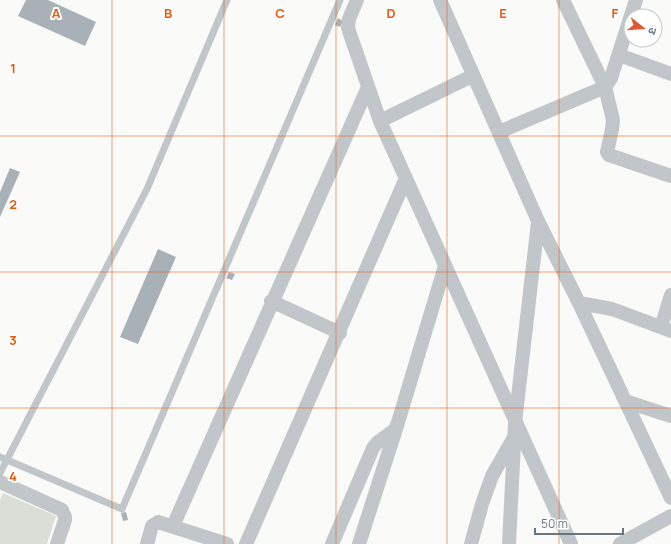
<svg xmlns="http://www.w3.org/2000/svg" width="671" height="544" font-family="Manrope,'Noto Sans Devanagari',sans-serif">
  <style>
    .green { fill: #daded7 }
    .building { fill: #a8b1b7 }
    .lines { fill: none; stroke-linecap: round; stroke-linejoin: round }
    .lane { stroke: #c1c6ca; stroke-width: 7 }
    .street { stroke: #c1c6ca; stroke-width: 14 }
    .grid { fill: none; stroke: #e8590c; stroke-width: 1; stroke-opacity: 0.55 }
    .grid-label { font-size: 13px; text-anchor: middle; font-weight: bold; fill: #e8590c; stroke: #fff; stroke-width: 4; stroke-linejoin: round; paint-order: stroke }
  </style>
  <rect width="100%" height="100%" fill="#fafaf8"/>
  <path class="green" d="M3,493l53,23 -9,28h-47v-44z"/>
  <path class="building" d="M26,0h22l48,22 -11,24 -67,-30z
    M338,18l5,3 -3,6 -5,-2z
    M10,168l10,4 -20,45v-25z
    M158,249l18,8 -38,87 -18,-7z
    M229,272l6,2 -3,6 -6,-2z
    M126,512l2,8 -5,1 -2,-8z"/>
  <g class="lines">
    <path class="lane" d="M0,457l122,52 218,-509
      M0,473l147,-284 80,-189"/>
    <path class="street" d="M357,0l-8,19 -1,9 32,93 191,423
      M440,0l98,221 41,82 92,195
      M563,0l42,87 8,33 -1,9 -5,23 2,3 62,21
      M619,55l52,19
      M380,121l92,-45
      M499,132l106,-45 6,-9 25,-78
      M271,301l69,32
      M579,303l33,6 59,22
      M661,327l10,-32
      M625,401l46,15
      M0,482l62,28 3,7v3l-8,24
      M173,526l195,-439
      M147,544l5,-18 6,-4 69,22
      M246,544l160,-366
      M332,544l41,-96 4,-5 19,-14
      M359,544l37,-115 49,-163
      M471,544l11,-40 10,-28 21,-37
      M509,544l6,-121 23,-201
      M620,544l51,-28"/>
  </g>
  <path class="grid" d="M112,0v544M224,0v544M336,0v544M447,0v544M559,0v544M0,136h671M0,272h671M0,408h671"/>
  <g class="grid-label">
    <text x="56" y="18">A</text>
    <text x="168" y="18">B</text>
    <text x="280" y="18">C</text>
    <text x="391" y="18">D</text>
    <text x="503" y="18">E</text>
    <text x="615" y="18">F</text>
    <text x="13" y="73">1</text>
    <text x="13" y="209">2</text>
    <text x="13" y="345">3</text>
    <text x="13" y="481">4</text>
  </g>
  <g transform="translate(643 28) rotate(107)"><circle r="19" fill="#ffffff" stroke="#c2c8cd"/>
  <path d="M0-3L7 15L0 10L-7 15Z" fill="#de5833"/>
  <text y="-6" font-size="11" font-weight="bold" text-anchor="middle" fill="#667682">उ</text>
  </g>
  <path d="M535 528v6h88v-6" fill="none" stroke="#667682" stroke-width="2"/>
  <text x="541" y="528" font-size="12" fill="#667682" stroke="#ffffff" stroke-width="3" paint-order="stroke">50 m</text>
</svg>
